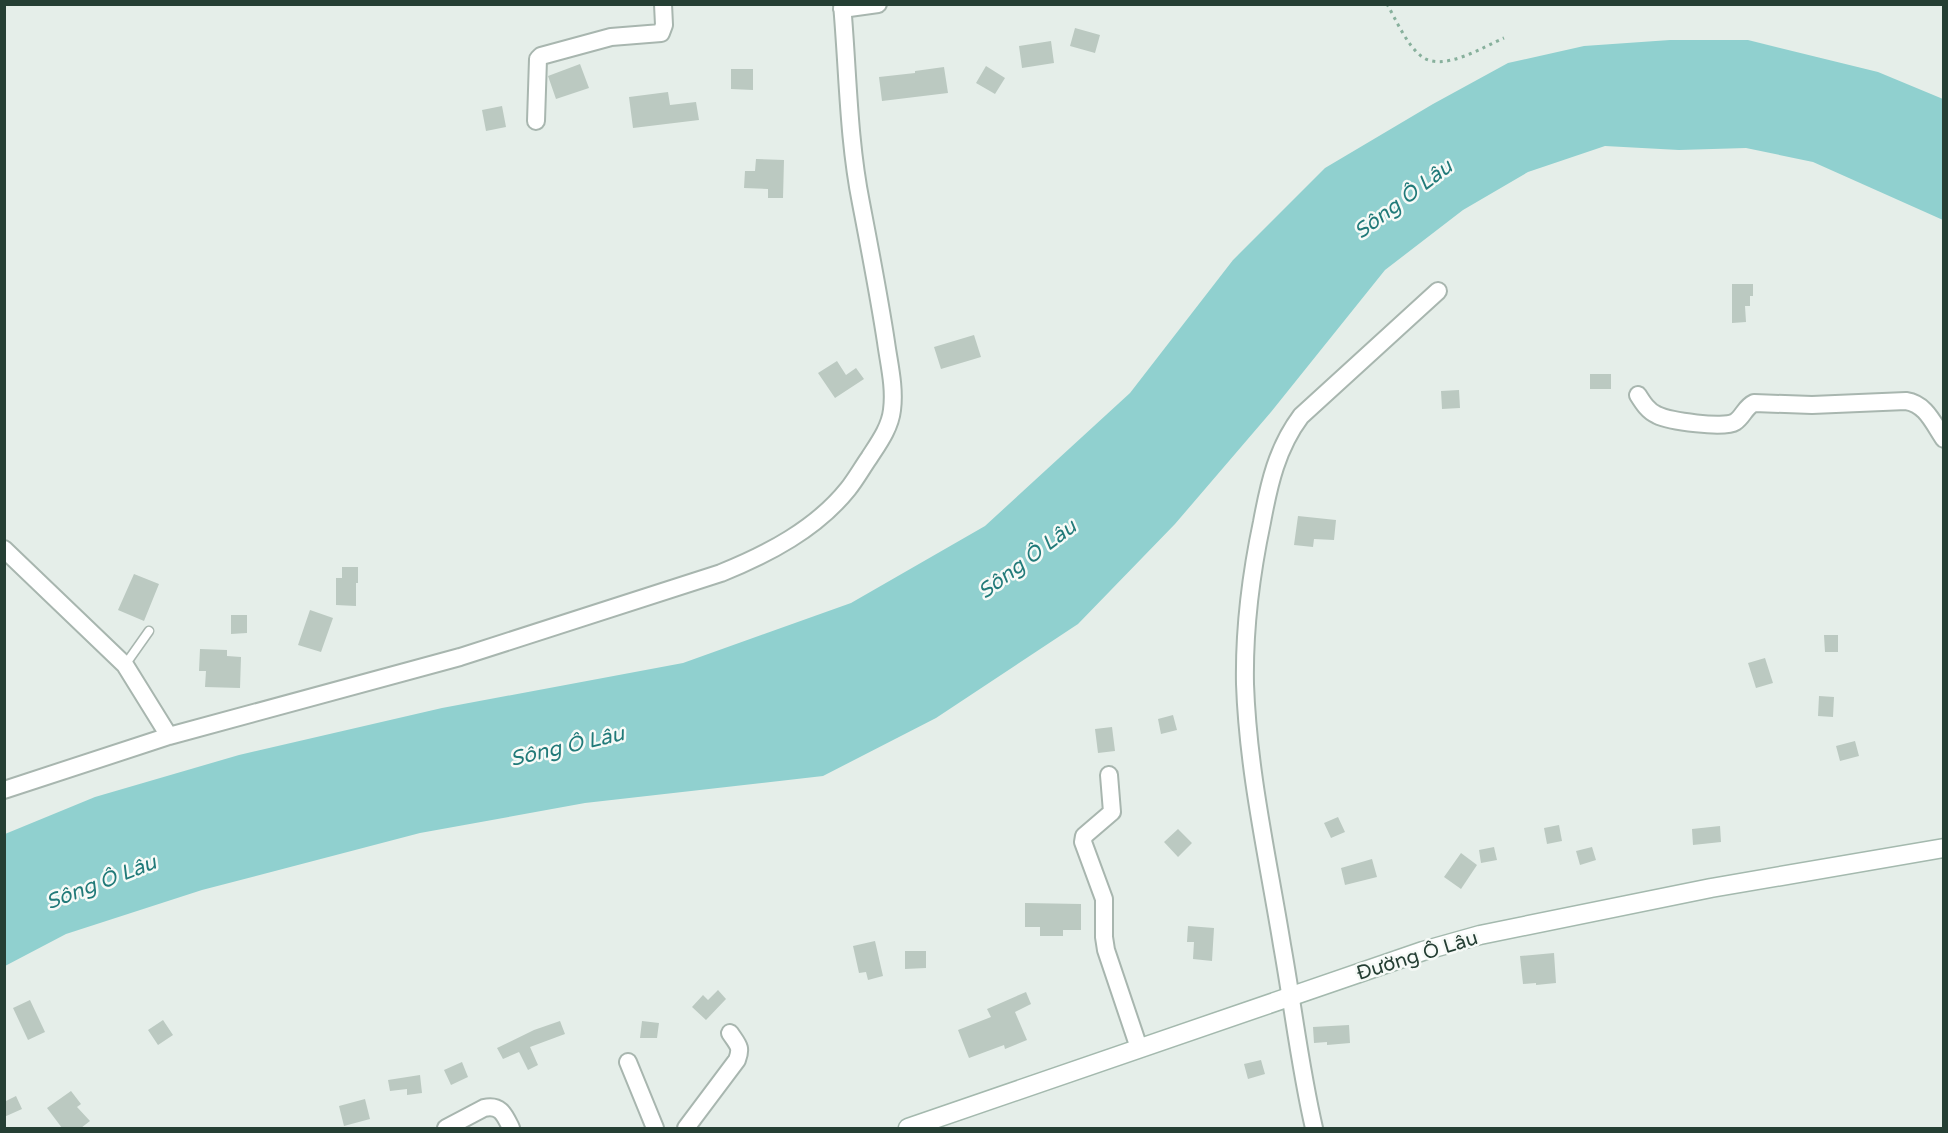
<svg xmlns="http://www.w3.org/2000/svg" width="1948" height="1133" font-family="'Varela Round',sans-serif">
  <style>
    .water { fill: #90d0cf }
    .building { fill: #bbc9c1 }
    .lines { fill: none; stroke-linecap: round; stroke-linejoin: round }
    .lane-casing { stroke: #a8b6af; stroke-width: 11 }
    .street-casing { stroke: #a8b6af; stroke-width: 20 }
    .secondary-casing { stroke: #a4b9ae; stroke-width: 21 }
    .path { stroke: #87b09c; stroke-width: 3; stroke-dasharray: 3 4.5; stroke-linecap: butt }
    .lane { stroke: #fff; stroke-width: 8 }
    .street { stroke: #fff; stroke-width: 16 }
    .secondary { stroke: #fff; stroke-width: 18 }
    .labels { text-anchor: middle; stroke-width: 5; stroke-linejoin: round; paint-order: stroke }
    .street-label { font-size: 20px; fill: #253f34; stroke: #f6faf7 }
    .water-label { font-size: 21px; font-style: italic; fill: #217a79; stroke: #f6faf7 }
  </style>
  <rect width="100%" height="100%" fill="#e5eee9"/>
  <path class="water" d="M1670,40h78l130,32 65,27v121l-130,-58 -67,-14 -67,2 -74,-4 -77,26 -65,38 -78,60 -114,142 -96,112 -97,100 -142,94 -113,58 -238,27 -165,30 -218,57 -136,44 -61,32v-132l90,-37 144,-42 203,-47 241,-45 168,-60 134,-77 145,-133 103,-133 92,-92 108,-64 75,-41 76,-17z"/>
  <path class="building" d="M1075,28l25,7 -5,18 -25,-7z
    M1051,41l3,22 -32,5 -3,-22z
    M580,64l9,24 -33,11 -8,-23z
    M986,66l19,12 -10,16 -19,-11z
    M944,67l4,26 -66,8 -3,-24 36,-4v-2z
    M731,69h22v21l-22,-1z
    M668,92l2,13 26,-3 3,18 -66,8 -4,-31z
    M502,106l4,21 -20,4 -4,-21z
    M756,159l28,1 -1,38h-15v-9l-24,-1 1,-17h10z
    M1732,284h21v12h-3v10h-5l1,16 -14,1z
    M974,335l7,22 -40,12 -7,-22z
    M837,361l9,14 10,-7 8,11 -29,19 -17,-25z
    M1590,374h21v15h-21z
    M1459,390l1,18 -18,1 -1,-18z
    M1298,516l38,4 -2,20 -20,-1 -1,8 -19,-2z
    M342,567h16v16h-2v23l-20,-1v-27h6z
    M134,574l25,10 -15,37 -26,-11z
    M310,610l23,8 -12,34 -23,-7z
    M231,615h16v18l-16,1z
    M1824,635h14v17h-13z
    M200,649l27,1v6l14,1 -1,31 -35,-1 1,-16h-7z
    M1765,658l8,25 -17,5 -8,-25z
    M1819,696l15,1 -1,20 -15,-1z
    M1173,715l4,15 -16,4 -3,-15z
    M1112,727l3,24 -17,2 -3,-24z
    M1855,741l4,15 -19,5 -4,-15z
    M1338,817l7,15 -14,6 -7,-15z
    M1559,825l3,16 -15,3 -3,-16z
    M1720,826l1,16 -28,3 -1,-16z
    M1178,829l14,14 -14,14 -14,-15z
    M1494,847l3,13 -16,3 -2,-13z
    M1592,847l4,13 -16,5 -4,-14z
    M1461,853l16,12 -16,24 -17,-12z
    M1372,859l5,18 -32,8 -4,-17z
    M1025,903l56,1v26h-18v6h-23v-9h-15z
    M1188,926l26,2 -2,33 -19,-2 1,-17h-7z
    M875,941l8,35 -15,4 -2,-8 -7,1 -6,-27z
    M905,951h21v17l-21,1z
    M1554,953l2,30 -20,2v-2l-13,1 -3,-28z
    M718,990l8,9 -20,21 -14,-13 11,-12 5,5z
    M1026,992l5,12 -16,8 12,28 -22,9 -1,-4 -35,13 -11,-28 33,-13 -4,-8z
    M30,1000l15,32 -17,8 -15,-32z
    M163,1020l10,15 -15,10 -10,-15z
    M560,1021l5,13 -35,13 8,18 -10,5 -9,-18 -16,7 -6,-11 37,-18z
    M642,1021l17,2 -2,15h-17z
    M1349,1025l1,18 -23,2v-3l-13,1 -1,-16z
    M1261,1060l4,14 -17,5 -4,-15z
    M462,1062l6,15 -17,8 -7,-15z
    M420,1075l2,18 -15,2v-6l-17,2 -2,-11z
    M71,1091l10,13 -4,3 13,14 -9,7h-19l-15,-20z
    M16,1096l6,13 -18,8v-15z
    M365,1099l5,20 -26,7 -5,-20z"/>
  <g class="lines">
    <g class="lane-casing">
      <path id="lane" d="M125,665l24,-34"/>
    </g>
    <g class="street-casing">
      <path id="street" d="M842,9l36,-5
        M536,121l2,-62 3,-3 70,-19 50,-4 3,-8 -1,-21
        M1638,395c5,8 10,16 19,20 12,6 67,14 78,7 8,-5 10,-15 19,-19l58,2 94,-4c20,3 27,22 38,38
        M4,549l121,116 44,71
        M1109,775l3,37 -28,24 -1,6 21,57v38l2,13 33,98
        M4,790l165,-54 291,-79 261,-84c47,-19 95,-44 127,-84 8,-10 14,-21 21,-31 9,-14 21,-30 23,-48 3,-23 -3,-46 -6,-68 -7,-46 -16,-92 -25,-139 -13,-65 -13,-132 -19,-199
        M628,1062l27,66
        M446,1128l38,-20c17,-4 21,8 27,20
        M686,1128l51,-68c5,-13 1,-15 -7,-27
        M1314,1128c-14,-60 -21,-122 -32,-183 -14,-86 -34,-173 -37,-261 -1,-54 6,-110 17,-162 7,-38 15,-74 39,-106l137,-125"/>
    </g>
    <g class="secondary-casing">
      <path id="secondary" d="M908,1128l515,-177 57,-16 231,-47 233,-40"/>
    </g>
    <path class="path" d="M1387,4c9,16 20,41 34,52 21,17 62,-9 83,-18"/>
    <use href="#lane" class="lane"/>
    <use href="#street" class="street"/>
    <use href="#secondary" class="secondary"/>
  </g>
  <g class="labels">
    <g class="street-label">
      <text transform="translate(1417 955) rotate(-17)" y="7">Đường Ô Lâu</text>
    </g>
    <g class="water-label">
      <text transform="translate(1403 199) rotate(-37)" y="7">Sông Ô Lâu</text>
      <text transform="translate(1027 559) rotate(-37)" y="7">Sông Ô Lâu</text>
      <text transform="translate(567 746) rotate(-13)" y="7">Sông Ô Lâu</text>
      <text transform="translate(101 882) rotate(-21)" y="7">Sông Ô Lâu</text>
    </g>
  </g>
  <rect width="1948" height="1133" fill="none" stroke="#253f34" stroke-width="12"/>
</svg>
